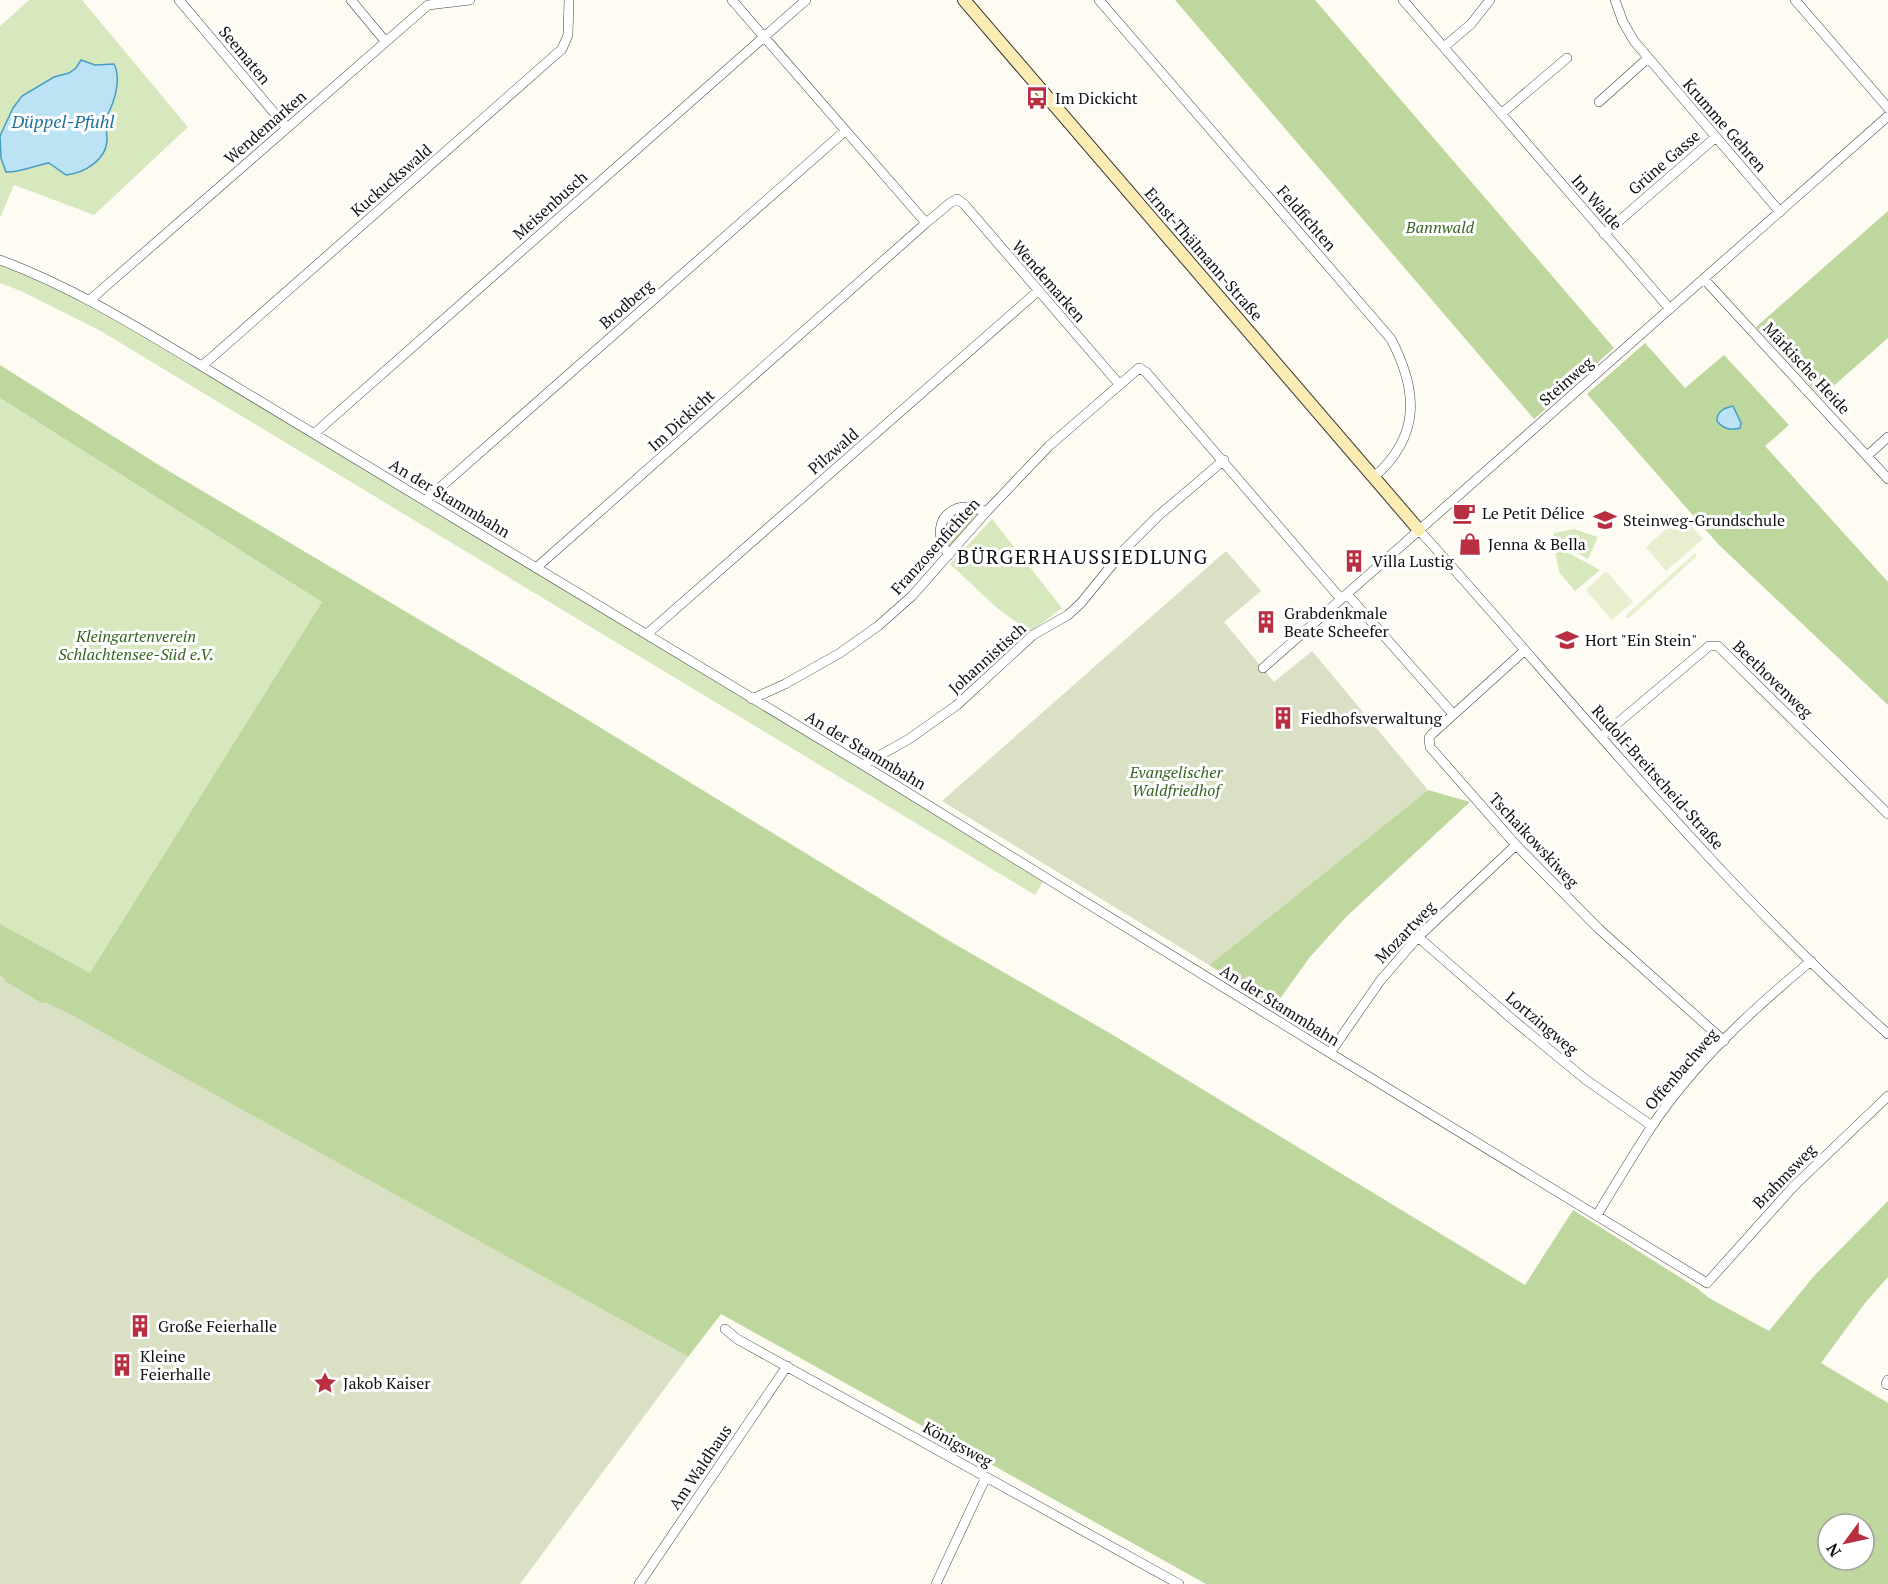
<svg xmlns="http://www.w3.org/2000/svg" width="1888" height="1584" font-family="'PT Serif',serif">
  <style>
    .green { fill: #d7e8be }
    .forest { fill: #bdd79e; fill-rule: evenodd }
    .cemetery { fill: #dae0c4 }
    .pitch { fill: #e7efcf }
    .water { fill: #bbe3f3; stroke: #469dc6; stroke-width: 1.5 }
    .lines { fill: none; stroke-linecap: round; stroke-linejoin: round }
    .street-casing { stroke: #434343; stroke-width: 10 }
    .secondary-casing { stroke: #323232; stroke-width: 14 }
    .street { stroke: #fff; stroke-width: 9 }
    .secondary { stroke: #faecb3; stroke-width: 12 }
    .labels { text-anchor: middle; stroke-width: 6; stroke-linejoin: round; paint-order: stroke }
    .street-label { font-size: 16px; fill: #101010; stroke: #fff }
    .poi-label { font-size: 16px; fill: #101010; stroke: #fff; text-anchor: start }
    .park-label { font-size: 16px; font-style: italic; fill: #366523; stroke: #fff }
    .water-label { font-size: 18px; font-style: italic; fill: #1f6f9b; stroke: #fff }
    .quarter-label { font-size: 20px; letter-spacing: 1.5px; fill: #101010; stroke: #fff }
  </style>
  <rect width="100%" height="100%" fill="#fefbf3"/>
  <path class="green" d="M29,0h53l106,127 -94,88 -80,-30 -14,33v-192z
    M0,260l54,22 992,595 -11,18 -936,-565 -78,-39 -21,-8z
    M0,398l322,204 -232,372 -90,-50z
    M992,519l70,89 -32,24 -33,-24 -47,-44z
    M1574,529l24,8 -10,22 -34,-19v-7z
    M1554,545l46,25 -25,21 -16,-19z"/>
  <path class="forest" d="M1175,0h140l299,348 -80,71z
    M1888,211v127l-67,59 -65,-70z
    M1645,343l40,45 39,-33 65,70 -24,21 123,136v123l-170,-161 -131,-150z
    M0,365l162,102 408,242 376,230 167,96 412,250 48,-75 124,78 12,10 60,33 45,-55 74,-75v76l-23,26 -44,60 67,40v181h-682l-485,-270 -33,43 -618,-342 -26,-12 -1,1 -39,-23v-3l-4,-2v-52l90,49 232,-371 -322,-204zM1828,1524h36v36h-36z
    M968,510l9,4 -29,35 -5,-19c6,-11 13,-19 25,-20z
    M1428,790l42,12 -124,115 -36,40 -36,50 -65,-42z"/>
  <path class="cemetery" d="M1226,551l35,40 -37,31 50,60 38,-31 116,139 -219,175 -267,-164z
    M0,976l5,3 -1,2 39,23 1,-2 26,12 618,343 -168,227h-520z"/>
  <path class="pitch" d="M1682,515l21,24 -37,32 -20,-24z
    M1695,553l2,3 -69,63 -3,-3z
    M1606,571l27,31 -21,18 -26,-30z"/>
  <path class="water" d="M81,60l14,5 19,-1c8,16 0,39 -8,54l2,3c-2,7 -2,10 -1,18 0,21 -23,34 -41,36l-17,-12c-14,2 -29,10 -43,9l-5,-14 -1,-22 13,-28 9,-12 32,-19 15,-4 7,-5z
    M1733,406l8,17 -1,5c-10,3 -17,1 -23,-7 0,-10 7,-13 16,-15z"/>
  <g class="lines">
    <g class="street-casing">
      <path id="street" d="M179,0l108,128
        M351,0l34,41
        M732,0l194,223
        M1099,0l292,339c27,52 30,97 -17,138
        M1403,0l267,309
        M1615,0l8,22 11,19 146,171
        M1795,0l93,108
        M1444,47l27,-23 19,-24
        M1599,102l49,-44
        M1501,114l66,-56
        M1604,234l112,-97
        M0,260c70,26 132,64 195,102l668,403 467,288 377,230 87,-97 94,-90
        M1704,279l184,200
        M90,300l338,-295 42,-5
        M202,366l360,-317 6,-14 1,-35
        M315,433l491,-433
        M1867,456l21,-19
        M426,500l419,-369
        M1419,530c153,170 297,351 469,504
        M949,555c-12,-16 -14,-38 9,-47 9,-3 19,2 29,3
        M536,568l390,-345 24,-20 7,-4 7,5 155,180
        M1347,594l106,120
        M647,634l391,-343
        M1524,651l-92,83 -3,4 1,9 86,98 83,84 125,112
        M1263,668l625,-552
        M752,699l33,-15 55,-31 38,-27 34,-30 75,-85 62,-65 90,-78 7,4 195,227
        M1601,737l101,-85 7,-6h9l170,168
        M863,765l46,-26 48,-34 76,-70 35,-20 13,-12 43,-53 34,-34 66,-56
        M1418,937l94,82 73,60 67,47
        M1330,1053l50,-72 38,-44 98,-92
        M1597,1215c18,-30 36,-60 55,-89 42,-63 101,-117 159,-165
        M725,1329l12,10 442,245
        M1888,1380l-2,4 2,1
        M639,1584l148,-218
        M936,1584l50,-107"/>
    </g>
    <g class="secondary-casing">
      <path id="secondary" d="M964,0l455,530"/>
    </g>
    <use href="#street" class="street"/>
    <use href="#secondary" class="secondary"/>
  </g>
  <defs>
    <g id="bus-bare" transform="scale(1.8)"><path d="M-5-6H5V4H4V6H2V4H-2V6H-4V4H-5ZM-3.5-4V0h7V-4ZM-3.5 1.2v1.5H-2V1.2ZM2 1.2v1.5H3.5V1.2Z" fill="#b82f41" stroke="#fff" stroke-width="2.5" paint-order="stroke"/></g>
    <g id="cafe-bare" transform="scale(1.8)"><path d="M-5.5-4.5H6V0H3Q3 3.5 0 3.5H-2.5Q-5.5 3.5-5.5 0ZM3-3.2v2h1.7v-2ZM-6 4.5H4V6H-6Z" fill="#b82f41" stroke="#fff" stroke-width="2.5" paint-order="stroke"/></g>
    <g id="school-bare" transform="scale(1.8)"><path d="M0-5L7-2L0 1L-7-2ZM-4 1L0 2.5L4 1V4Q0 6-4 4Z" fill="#b82f41" stroke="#fff" stroke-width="2.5" paint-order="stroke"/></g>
    <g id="shop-bare" transform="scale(1.8)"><path d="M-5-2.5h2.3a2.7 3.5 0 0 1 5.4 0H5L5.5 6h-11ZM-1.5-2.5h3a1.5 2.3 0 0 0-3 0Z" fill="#b82f41" stroke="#fff" stroke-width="2.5" paint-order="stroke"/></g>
    <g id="building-bare" transform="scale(1.8)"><path d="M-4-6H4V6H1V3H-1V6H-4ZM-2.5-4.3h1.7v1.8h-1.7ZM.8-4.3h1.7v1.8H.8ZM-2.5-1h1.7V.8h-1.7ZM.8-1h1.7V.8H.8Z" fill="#b82f41" stroke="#fff" stroke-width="2.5" paint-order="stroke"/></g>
    <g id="sight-bare" transform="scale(1.8)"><path d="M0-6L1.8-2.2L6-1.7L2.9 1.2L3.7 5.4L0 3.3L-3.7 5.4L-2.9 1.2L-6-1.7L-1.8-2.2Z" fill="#b82f41" stroke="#fff" stroke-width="2.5" paint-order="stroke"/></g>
  </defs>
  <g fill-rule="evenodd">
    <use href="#bus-bare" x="1037" y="98"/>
    <use href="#cafe-bare" x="1464" y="513"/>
    <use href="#school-bare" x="1605" y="520"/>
    <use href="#shop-bare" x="1470" y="544"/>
    <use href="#building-bare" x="1354" y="561"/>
    <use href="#building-bare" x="1266" y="622"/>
    <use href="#school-bare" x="1567" y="640"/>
    <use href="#building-bare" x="1283" y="718"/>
    <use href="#building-bare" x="140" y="1326"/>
    <use href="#building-bare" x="122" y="1365"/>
    <use href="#sight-bare" x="325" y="1383"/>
  </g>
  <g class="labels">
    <g class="street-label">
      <text transform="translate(245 55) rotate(50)" y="6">Seematen</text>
      <text transform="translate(1725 125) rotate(49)" y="6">Krumme Gehren</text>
      <text transform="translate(265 127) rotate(-41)" y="6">Wendemarken</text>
      <text transform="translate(1664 162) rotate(-41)" y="6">Grüne Gasse</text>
      <text transform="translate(391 180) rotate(-41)" y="6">Kuckuckswald</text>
      <text transform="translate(1597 202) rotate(49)" y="6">Im Walde</text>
      <text transform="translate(550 205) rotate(-42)" y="6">Meisenbusch</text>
      <text transform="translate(1307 218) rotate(49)" y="6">Feldfichten</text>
      <text transform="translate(1204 254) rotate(49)" y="6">Ernst-Thälmann-Straße</text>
      <text transform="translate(1049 281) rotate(49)" y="6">Wendemarken</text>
      <text transform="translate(626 304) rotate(-41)" y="6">Brodberg</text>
      <text transform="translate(1807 368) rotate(47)" y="6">Märkische Heide</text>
      <text transform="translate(1566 381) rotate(-41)" y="6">Steinweg</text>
      <text transform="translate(681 420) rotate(-42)" y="6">Im Dickicht</text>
      <text transform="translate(833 451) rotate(-41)" y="6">Pilzwald</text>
      <text transform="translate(450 498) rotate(31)" y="6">An der Stammbahn</text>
      <text transform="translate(935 546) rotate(-48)" y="6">Franzosenfichten</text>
      <text transform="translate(987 658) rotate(-42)" y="6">Johannistisch</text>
      <text transform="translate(1773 679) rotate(44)" y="6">Beethovenweg</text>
      <text transform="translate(866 750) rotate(31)" y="6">An der Stammbahn</text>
      <text transform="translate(1658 777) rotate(48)" y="6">Rudolf-Breitscheid-Straße</text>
      <text transform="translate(1534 840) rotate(47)" y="6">Tschaikowskiweg</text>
      <text transform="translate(1405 932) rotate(-46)" y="6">Mozartweg</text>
      <text transform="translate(1280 1005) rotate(32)" y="6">An der Stammbahn</text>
      <text transform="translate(1542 1023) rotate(40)" y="6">Lortzingweg</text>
      <text transform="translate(1681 1069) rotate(-49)" y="6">Offenbachweg</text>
      <text transform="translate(1784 1176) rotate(-46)" y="6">Brahmsweg</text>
      <text transform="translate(958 1444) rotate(29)" y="6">Königsweg</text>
      <text transform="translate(700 1467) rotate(-56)" y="6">Am Waldhaus</text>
    </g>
    <g class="poi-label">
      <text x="1055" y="104">Im Dickicht</text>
      <text x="1482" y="519">Le Petit Délice</text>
      <text x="1623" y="526">Steinweg-Grundschule</text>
      <text x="1488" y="550">Jenna &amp; Bella</text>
      <text x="1372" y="567">Villa Lustig</text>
      <text x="1284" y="619">Grabdenkmale<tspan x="1284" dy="18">Beate Scheefer</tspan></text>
      <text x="1585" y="646">Hort "Ein Stein"</text>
      <text x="1301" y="724">Fiedhofsverwaltung</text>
      <text x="158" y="1332">Große Feierhalle</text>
      <text x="140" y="1362">Kleine<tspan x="140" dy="18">Feierhalle</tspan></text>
      <text x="343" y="1389">Jakob Kaiser</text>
    </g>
    <g class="park-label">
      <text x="1440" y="233">Bannwald</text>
      <text x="136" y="642">Kleingartenverein<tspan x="136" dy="18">Schlachtensee-Süd e.V.</tspan></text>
      <text x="1176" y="778">Evangelischer<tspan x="1176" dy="18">Waldfriedhof</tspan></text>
    </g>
    <g class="water-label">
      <text x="63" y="128">Düppel-Pfuhl</text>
    </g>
    <g class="quarter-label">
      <text x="1083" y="564">BÜRGERHAUSSIEDLUNG</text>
    </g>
  </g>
  <g transform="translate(1846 1542) rotate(237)"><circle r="28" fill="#ffffff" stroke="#9f9f9f" stroke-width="1.5"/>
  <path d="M0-4.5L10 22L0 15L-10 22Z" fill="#b82f41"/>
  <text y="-9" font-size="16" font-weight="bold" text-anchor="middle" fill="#101010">N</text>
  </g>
</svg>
